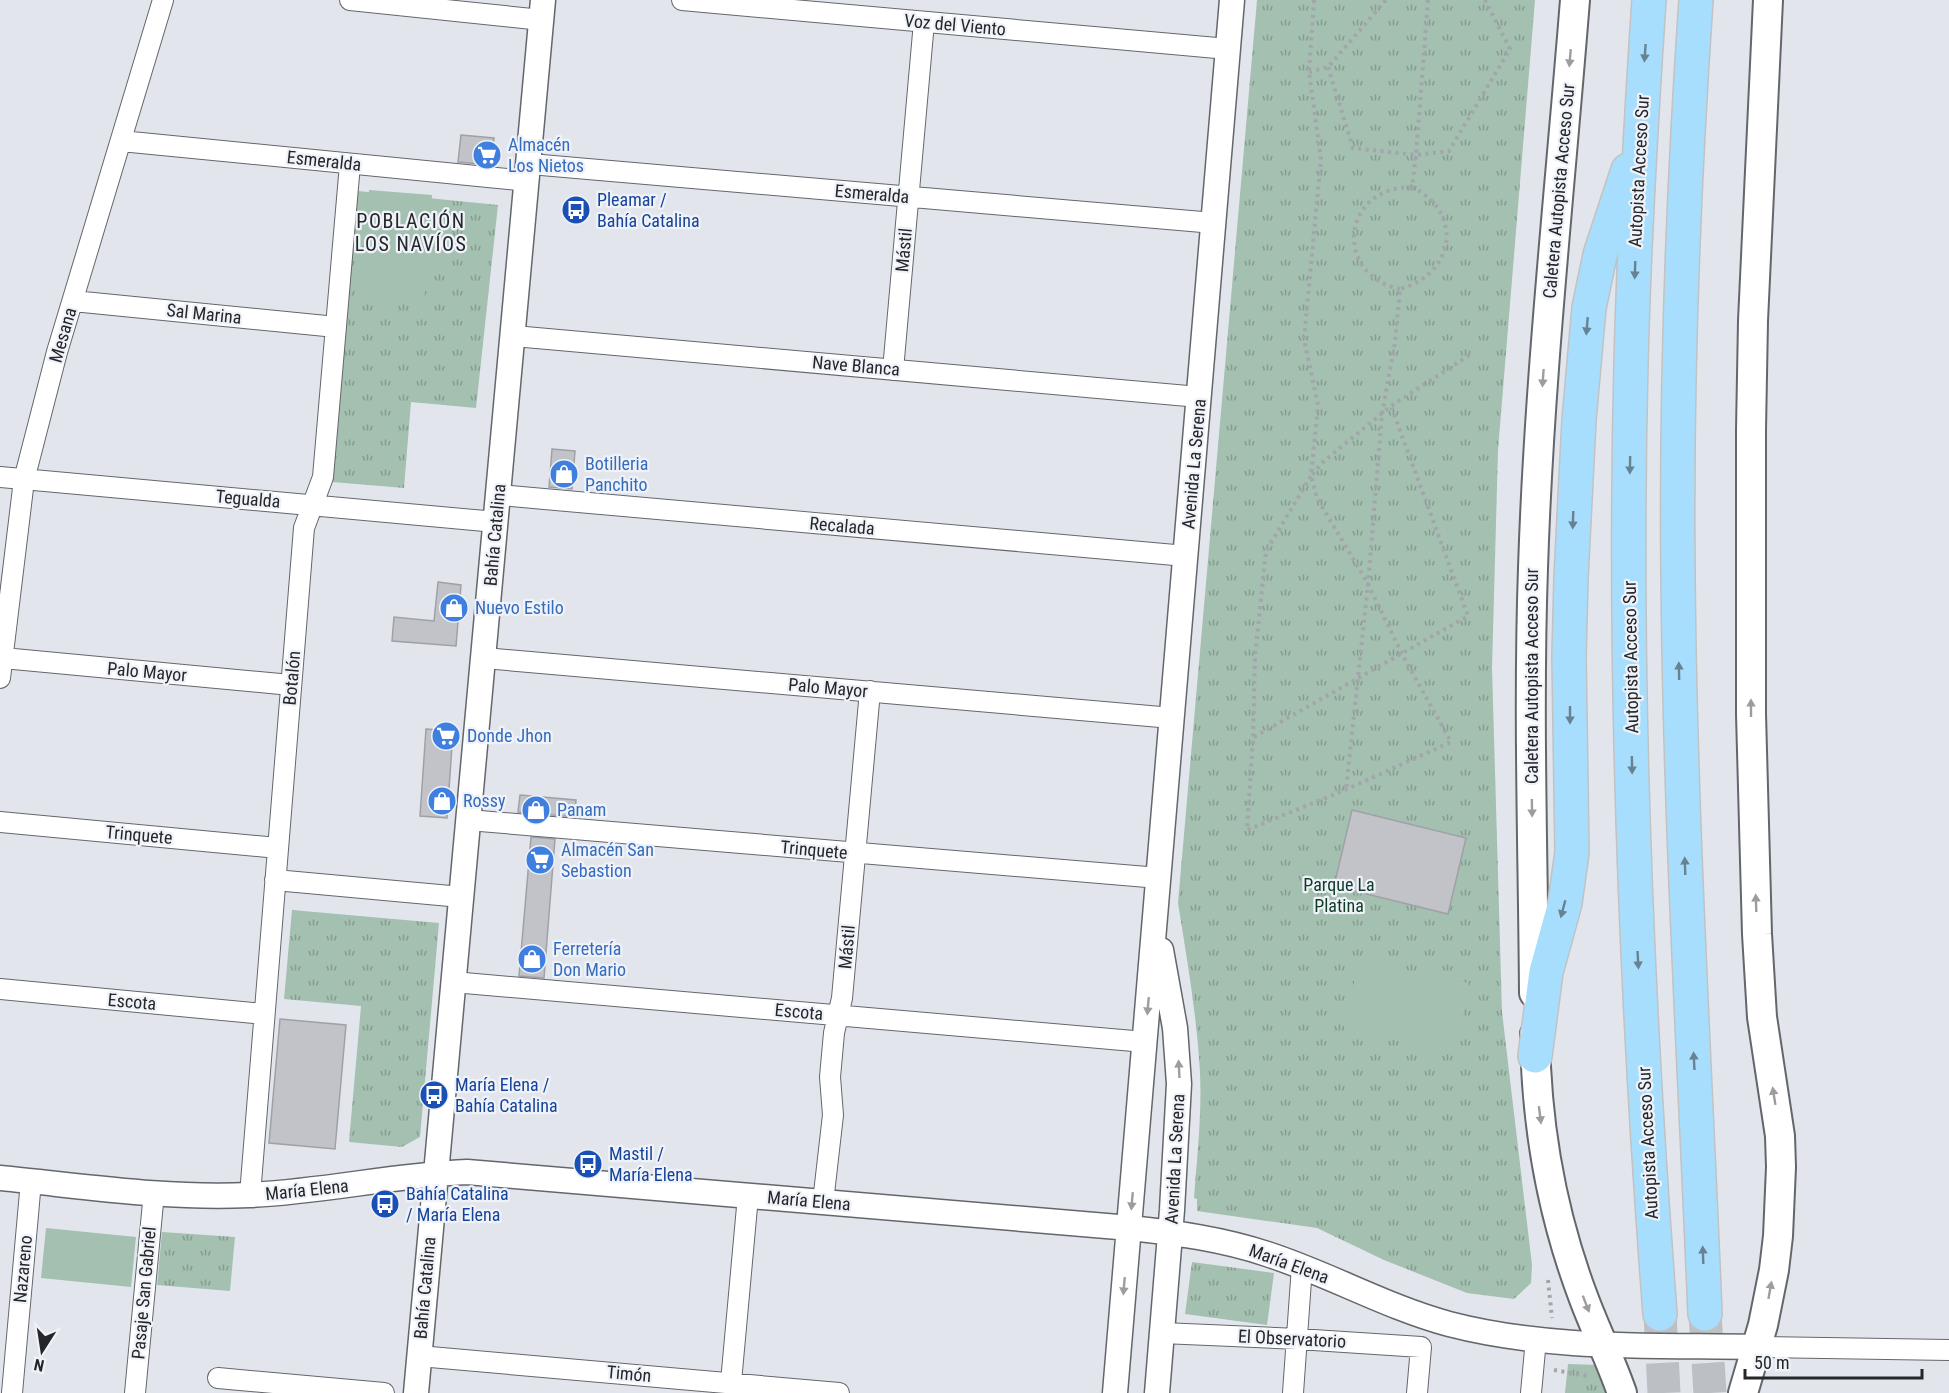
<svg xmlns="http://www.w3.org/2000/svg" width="1949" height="1393" font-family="'Roboto Condensed',sans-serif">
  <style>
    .grass { fill: url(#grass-tufts) }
    .garden { fill: #a4c0b0 }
    .building { fill: #c2c2c9; stroke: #a0a1a7; stroke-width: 1.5 }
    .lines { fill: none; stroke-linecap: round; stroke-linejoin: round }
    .motorway-tunnel { stroke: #bcc0c5; stroke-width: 33; stroke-dasharray: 33 16; stroke-linecap: butt }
    .minor-casing { stroke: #63676c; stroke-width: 22 }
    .tertiary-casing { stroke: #63676c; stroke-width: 27 }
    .secondary-casing { stroke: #63676c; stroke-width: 32 }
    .motorway-casing { stroke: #c2c2c3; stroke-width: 36 }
    .path { stroke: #a2a5aa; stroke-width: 4; stroke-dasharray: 3 4.5; stroke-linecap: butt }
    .minor { stroke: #fff; stroke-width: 20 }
    .tertiary { stroke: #fff; stroke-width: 24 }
    .secondary { stroke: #fff; stroke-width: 28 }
    .motorway { stroke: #a8defd; stroke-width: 33 }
    .oneway { fill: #668293 }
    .oneway2 { fill: #9d9d9f }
    .labels { text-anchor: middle; stroke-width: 4.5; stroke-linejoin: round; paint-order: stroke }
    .street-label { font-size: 18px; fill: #252629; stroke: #eff3f9 }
    .shop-label { font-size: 18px; fill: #366cbe; stroke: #eff3f9; text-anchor: start }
    .transit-label { font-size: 18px; fill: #164399; stroke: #eff3f9; text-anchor: start }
    .park-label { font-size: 18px; fill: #0e3a26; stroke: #eff3f9 }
    .neighbourhood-label { font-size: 20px; letter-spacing: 1.5px; fill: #252629; stroke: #eff3f9 }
  </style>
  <defs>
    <pattern id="grass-tufts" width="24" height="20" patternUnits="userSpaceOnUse" patternTransform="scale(1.5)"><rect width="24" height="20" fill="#a4c0b0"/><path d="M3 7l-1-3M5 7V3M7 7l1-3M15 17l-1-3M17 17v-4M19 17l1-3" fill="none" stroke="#859c8f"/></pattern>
  </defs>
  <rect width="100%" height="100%" fill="#e2e6ec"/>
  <path class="grass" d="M1257,0h278l-37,450 -6,218 10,344 30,253 -1,18 -17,16 -47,-6 -83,-33 -67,-32 -120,-17v-12l-3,-1c3,-41 8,-83 6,-125 -3,-57 -13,-113 -22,-170z
    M358,191l140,14 -22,203 -65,-6 -7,86 -72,-6z
    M292,910l147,13 -19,214 -18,10 -53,-5 12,-136 -77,-7z
    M162,1232l73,5 -5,54 -73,-6z
    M1192,1262l82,11 -7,52 -82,-11z
    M1568,1364l31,1 9,28h-43z"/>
  <path class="garden" d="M369,190l63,5 -8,110 -64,-5z
    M1359,960l110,23 -14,71 -111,-25z
    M46,1228l90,9 -5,50 -90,-9z"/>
  <path class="building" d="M461,135l33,3 -3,27 -33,-3z
    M552,449l23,2 -3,38 -23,-2z
    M438,582l23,3 -5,61 -64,-5 2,-24 40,4z
    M426,729l27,2 -6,87 -27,-2z
    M520,795l56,5 -1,17 -57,-5z
    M1352,810l114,28 -18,76 -114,-28z
    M531,837l24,2 -11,139 -25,-2z
    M280,1019l66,6 -11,124 -66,-6z"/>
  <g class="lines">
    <path class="motorway-tunnel" d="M1660,1314l4,79
      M1705,1314l5,79"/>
    <g class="minor-casing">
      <path id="minor" d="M350,0l192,20
        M682,0l546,49
        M121,141l407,40
        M530,164l684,59
        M73,301l263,26
        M514,336l685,61
        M893,370l31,-348
        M0,477l496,45
        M499,495l687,61
        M3,658l288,27
        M484,658l688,60
        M0,678l24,-198 33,-128 106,-352
        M468,820l691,58
        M0,822l278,26
        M275,880l186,17
        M453,982l692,60
        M0,989l264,25
        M250,1195l54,-667 19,-51 27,-313
        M823,1202l10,-87 -3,-38 4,-44 8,-35 28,-307
        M1162,1333l136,6 123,8 -4,46
        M1756,1347l193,3
        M419,1356l420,37
        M218,1378l166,15
        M12,1393l19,-212
        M135,1393l19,-201
        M730,1393l18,-197
        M1293,1393l9,-127
        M1531,1393l5,-54"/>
    </g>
    <g class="tertiary-casing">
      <path id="tertiary" d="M0,1178c83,8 166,21 249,17 73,-3 145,-20 218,-23l663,56c47,5 92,11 137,26 62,20 119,53 182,70 100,26 205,21 307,23
        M416,1393l127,-1393
        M1115,1393l117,-1393
        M1157,1393l15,-183 7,-126 -4,-56 -14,-78"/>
    </g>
    <g class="secondary-casing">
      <path id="secondary" d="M1534,993c-1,-141 -6,-283 -1,-425 6,-189 27,-379 42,-568
        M1535,1034c1,90 17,181 49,265 12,32 27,62 38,94
        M1743,1393l20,-68 11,-55 4,-34 3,-69 -1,-31 -18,-119 -5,-83 -6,-220v-284l2,-109 15,-321"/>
    </g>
    <g class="motorway-casing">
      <path id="motorway" d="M1649,0c-8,121 -15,242 -18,363 -8,317 5,635 29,951
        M1696,0c-13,191 -20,383 -18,574 2,247 17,493 27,740
        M1535,1056l11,-84 19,-69 7,-51 -3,-196 2,-78 8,-158 10,-112 11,-53 28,-85"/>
    </g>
    <path class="path" d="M1314,0l-5,72 12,87 -17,180 14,66 -7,71 -45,75 -11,105 -2,82 -6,92 98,-40 106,-48 -49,-88 -34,-70 -51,-86 -6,-22 13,-15 67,-55 80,-52
      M1428,0l-12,155 33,-4 61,-102 -25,-49
      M1328,67l25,81 63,7 -4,32c52,25 43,87 -12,102l-5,53 -13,72 -14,170 -22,206
      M1309,72l19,-5 58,-67
      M1400,289c-67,-14 -59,-102 12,-102
      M1254,737l214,-121 -77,-210
      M1548,1280l4,38
      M1554,1370l34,6"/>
    <use href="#minor" class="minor"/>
    <use href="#tertiary" class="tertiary"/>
    <use href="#secondary" class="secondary"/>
    <use href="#motorway" class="motorway"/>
  </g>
  <defs><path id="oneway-solid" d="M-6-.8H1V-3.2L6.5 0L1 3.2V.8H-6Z" transform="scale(1.5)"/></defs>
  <g class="oneway">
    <use href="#oneway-solid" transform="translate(1645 53) rotate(94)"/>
    <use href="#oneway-solid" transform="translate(1635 270) rotate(92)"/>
    <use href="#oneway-solid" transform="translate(1587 326) rotate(95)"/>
    <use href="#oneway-solid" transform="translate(1630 465) rotate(91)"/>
    <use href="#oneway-solid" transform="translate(1573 520) rotate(92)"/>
    <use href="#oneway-solid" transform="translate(1679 671) rotate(-91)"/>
    <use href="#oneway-solid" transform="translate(1570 715) rotate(90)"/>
    <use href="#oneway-solid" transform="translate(1632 765) rotate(89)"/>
    <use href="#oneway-solid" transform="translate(1685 866) rotate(-92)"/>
    <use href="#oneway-solid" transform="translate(1563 909) rotate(105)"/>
    <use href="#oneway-solid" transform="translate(1638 960) rotate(87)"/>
    <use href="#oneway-solid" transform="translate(1694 1061) rotate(-93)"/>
    <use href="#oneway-solid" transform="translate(1703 1255) rotate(-92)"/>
  </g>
  <g class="oneway2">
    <use href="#oneway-solid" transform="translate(1570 58) rotate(95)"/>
    <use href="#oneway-solid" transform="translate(1543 378) rotate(94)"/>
    <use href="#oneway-solid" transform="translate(1751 708) rotate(-90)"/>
    <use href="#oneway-solid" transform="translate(1532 808) rotate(89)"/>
    <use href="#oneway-solid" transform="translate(1756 903) rotate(-92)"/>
    <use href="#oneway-solid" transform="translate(1148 1006) rotate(95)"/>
    <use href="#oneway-solid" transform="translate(1179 1069) rotate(-93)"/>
    <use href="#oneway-solid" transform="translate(1774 1096) rotate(-99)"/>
    <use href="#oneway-solid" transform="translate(1540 1115) rotate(83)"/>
    <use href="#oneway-solid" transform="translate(1132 1201) rotate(95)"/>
    <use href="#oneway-solid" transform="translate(1124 1286) rotate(95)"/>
    <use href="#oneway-solid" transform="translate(1770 1290) rotate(-80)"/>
    <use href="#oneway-solid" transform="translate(1586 1304) rotate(69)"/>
  </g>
  <defs>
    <g id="supermarket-disc" transform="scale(1.5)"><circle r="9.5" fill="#3f7fe0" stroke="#eff3f9"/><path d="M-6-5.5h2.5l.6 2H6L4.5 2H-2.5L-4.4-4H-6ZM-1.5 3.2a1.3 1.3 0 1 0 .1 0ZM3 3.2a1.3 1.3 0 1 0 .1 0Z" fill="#fff"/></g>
    <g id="bus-disc" transform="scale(1.5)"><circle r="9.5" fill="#1a4fb4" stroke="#eff3f9"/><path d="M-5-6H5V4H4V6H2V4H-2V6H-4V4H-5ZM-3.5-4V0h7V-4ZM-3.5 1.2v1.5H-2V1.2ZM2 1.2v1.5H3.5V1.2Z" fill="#fff"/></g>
    <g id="shop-disc" transform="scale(1.5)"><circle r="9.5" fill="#3f7fe0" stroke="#eff3f9"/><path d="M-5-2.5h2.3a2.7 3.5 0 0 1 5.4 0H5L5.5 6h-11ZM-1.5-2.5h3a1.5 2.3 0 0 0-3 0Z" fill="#fff"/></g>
  </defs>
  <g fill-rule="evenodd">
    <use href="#supermarket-disc" x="487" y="155"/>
    <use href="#bus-disc" x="576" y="210"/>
    <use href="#shop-disc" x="564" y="474"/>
    <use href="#shop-disc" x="454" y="608"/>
    <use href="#supermarket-disc" x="446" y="736"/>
    <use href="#shop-disc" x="442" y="801"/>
    <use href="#shop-disc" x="536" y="810"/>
    <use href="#supermarket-disc" x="540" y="860"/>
    <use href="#shop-disc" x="532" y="959"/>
    <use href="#bus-disc" x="434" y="1095"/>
    <use href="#bus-disc" x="588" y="1164"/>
    <use href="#bus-disc" x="385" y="1204"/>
  </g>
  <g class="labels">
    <g class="street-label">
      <text transform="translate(955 25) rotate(5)" y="6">Voz del Viento</text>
      <text transform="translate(324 161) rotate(6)" y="6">Esmeralda</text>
      <text transform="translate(1639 171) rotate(-87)" y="6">Autopista Acceso Sur</text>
      <text transform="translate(1559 191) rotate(-85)" y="6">Caletera Autopista Acceso Sur</text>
      <text transform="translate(872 194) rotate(5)" y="6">Esmeralda</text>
      <text transform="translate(904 250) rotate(-85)" y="6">Mástil</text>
      <text transform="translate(204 314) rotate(6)" y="6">Sal Marina</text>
      <text transform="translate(63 335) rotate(-74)" y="6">Mesana</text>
      <text transform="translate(856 366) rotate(5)" y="6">Nave Blanca</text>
      <text transform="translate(1194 464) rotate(-85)" y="6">Avenida La Serena</text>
      <text transform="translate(248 499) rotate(5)" y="6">Tegualda</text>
      <text transform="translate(842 526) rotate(5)" y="6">Recalada</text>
      <text transform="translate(495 535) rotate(-85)" y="6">Bahía Catalina</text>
      <text transform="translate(1631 657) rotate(-91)" y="6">Autopista Acceso Sur</text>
      <text transform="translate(147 672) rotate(5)" y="6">Palo Mayor</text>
      <text transform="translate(1532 676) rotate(-90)" y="6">Caletera Autopista Acceso Sur</text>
      <text transform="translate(292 678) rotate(-85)" y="6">Botalón</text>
      <text transform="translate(828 688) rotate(5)" y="6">Palo Mayor</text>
      <text transform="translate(139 835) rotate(5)" y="6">Trinquete</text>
      <text transform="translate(814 850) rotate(5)" y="6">Trinquete</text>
      <text transform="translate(847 947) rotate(-85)" y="6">Mástil</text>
      <text transform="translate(132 1002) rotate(5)" y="6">Escota</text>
      <text transform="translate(799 1012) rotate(5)" y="6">Escota</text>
      <text transform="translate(1648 1143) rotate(-93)" y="6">Autopista Acceso Sur</text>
      <text transform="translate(1175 1159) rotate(-87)" y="6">Avenida La Serena</text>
      <text transform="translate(307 1190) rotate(-6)" y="6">María Elena</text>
      <text transform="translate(809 1201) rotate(5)" y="6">María Elena</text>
      <text transform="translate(1289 1264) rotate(20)" y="6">María Elena</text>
      <text transform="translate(23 1269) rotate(-85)" y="6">Nazareno</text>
      <text transform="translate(425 1288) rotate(-85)" y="6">Bahía Catalina</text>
      <text transform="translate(144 1293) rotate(-85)" y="6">Pasaje San Gabriel</text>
      <text transform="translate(1292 1339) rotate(3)" y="6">El Observatorio</text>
      <text transform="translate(629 1374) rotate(5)" y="6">Timón</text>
    </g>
    <g class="shop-label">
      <text x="508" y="151">Almacén<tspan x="508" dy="21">Los Nietos</tspan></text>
      <text x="585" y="470">Botilleria<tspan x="585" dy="21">Panchito</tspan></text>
      <text x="475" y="614">Nuevo Estilo</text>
      <text x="467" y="742">Donde Jhon</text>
      <text x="463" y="807">Rossy</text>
      <text x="557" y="816">Panam</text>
      <text x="561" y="856">Almacén San<tspan x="561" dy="21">Sebastion</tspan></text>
      <text x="553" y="955">Ferretería<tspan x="553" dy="21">Don Mario</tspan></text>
    </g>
    <g class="transit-label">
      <text x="597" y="206">Pleamar /<tspan x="597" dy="21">Bahía Catalina</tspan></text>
      <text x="455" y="1091">María Elena /<tspan x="455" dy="21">Bahía Catalina</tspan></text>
      <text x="609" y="1160">Mastil /<tspan x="609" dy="21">María Elena</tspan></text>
      <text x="406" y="1200">Bahía Catalina<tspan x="406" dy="21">/ María Elena</tspan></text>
    </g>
    <g class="park-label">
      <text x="1339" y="891">Parque La<tspan x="1339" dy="21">Platina</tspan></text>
    </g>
    <g class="neighbourhood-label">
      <text x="411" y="228">POBLACIÓN<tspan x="411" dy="23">LOS NAVÍOS</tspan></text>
    </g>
  </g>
  <g transform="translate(42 1351) rotate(192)" stroke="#eff3f9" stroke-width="4.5" paint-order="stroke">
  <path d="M0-4.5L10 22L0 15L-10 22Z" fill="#252629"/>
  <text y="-9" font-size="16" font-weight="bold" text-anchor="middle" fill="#252629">N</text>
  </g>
  <path d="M1745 1369v9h177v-9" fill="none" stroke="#252629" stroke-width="3"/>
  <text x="1754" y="1369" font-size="18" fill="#252629" stroke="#eff3f9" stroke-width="4.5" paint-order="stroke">50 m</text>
</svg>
